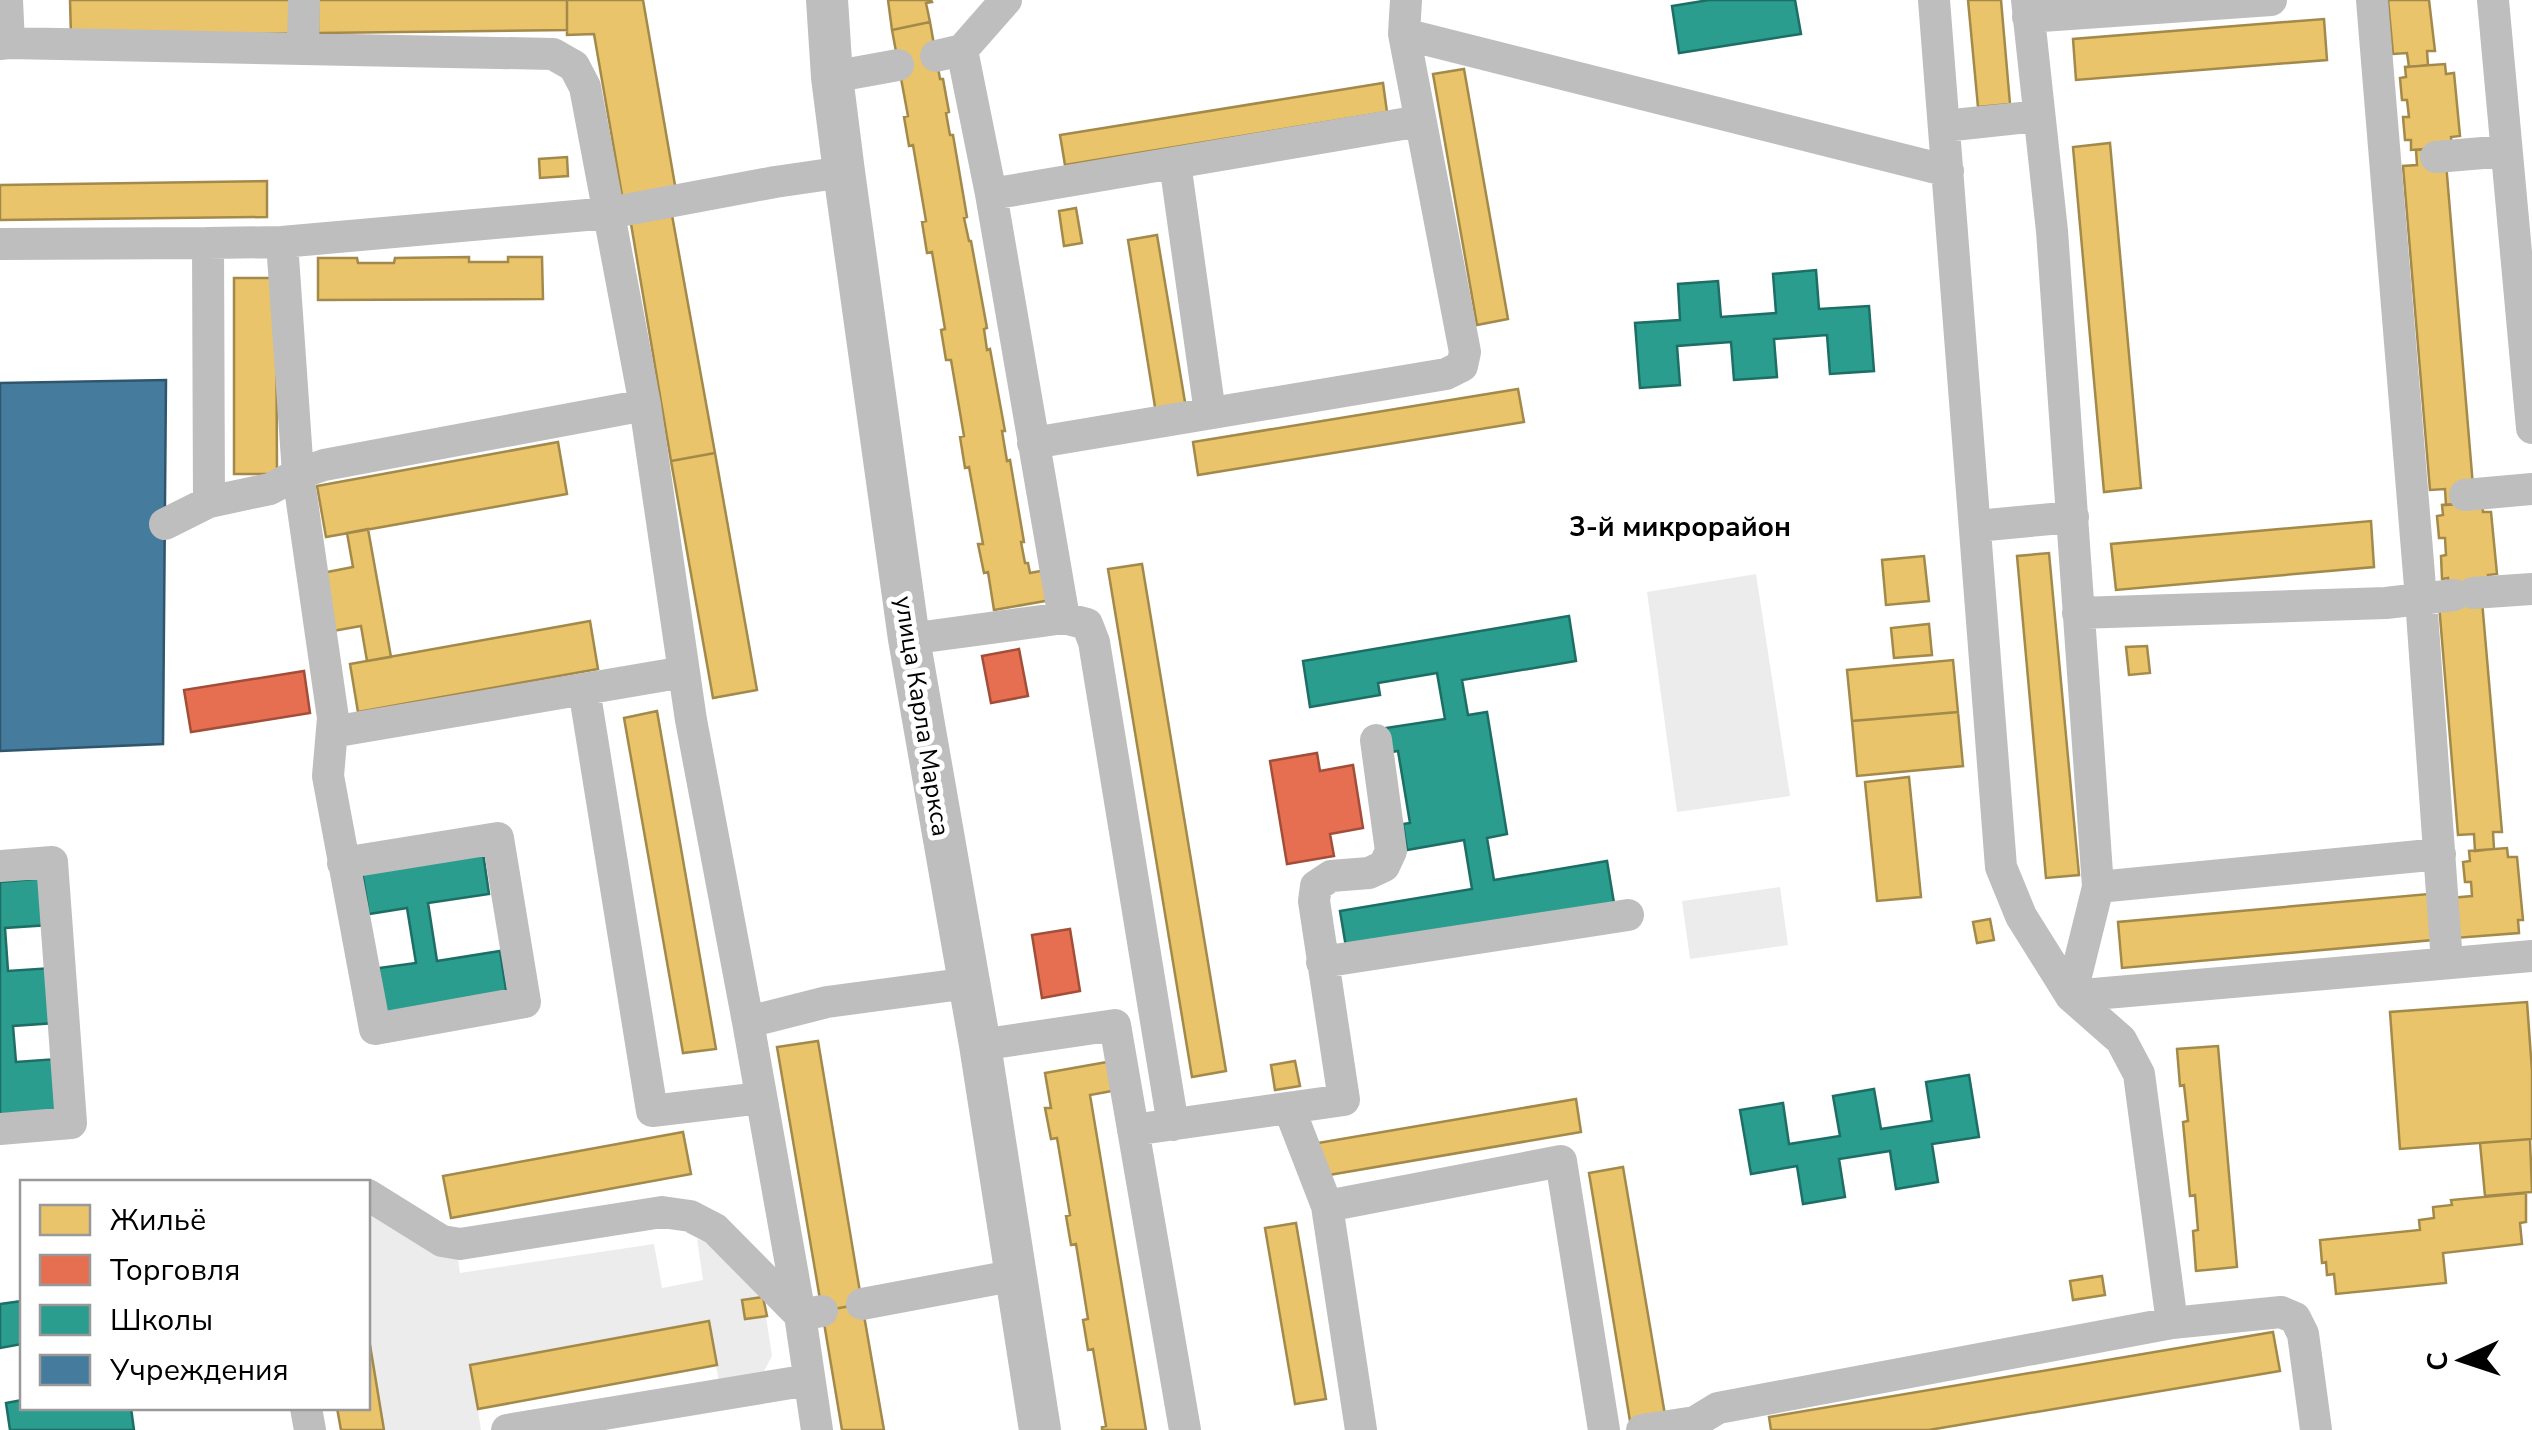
<svg xmlns="http://www.w3.org/2000/svg" width="2532" height="1430" font-family="'Nunito Sans',sans-serif">
  <style>
    .green { fill: #ececec }
    .homes { fill: #e9c46a; stroke: #a3894a; stroke-width: 2.5 }
    .shops { fill: #e76f51; stroke: #a24e39; stroke-width: 2.5 }
    .schools { fill: #2a9d8f; stroke: #1d6e64; stroke-width: 2.5 }
    .public { fill: #457b9d; stroke: #30566e; stroke-width: 2.5 }
    .lines { fill: none; stroke-linecap: round; stroke-linejoin: round }
    .minor { stroke: #bebebe; stroke-width: 32 }
    .major { stroke: #bebebe; stroke-width: 42 }
    .labels { text-anchor: middle; stroke-width: 10; stroke-linejoin: round; paint-order: stroke }
    .street-label { font-size: 25px; fill: #000; stroke: #fff }
    .neighbourhood-label { font-size: 28px; font-weight: bold; fill: #000; stroke: #fff }
  </style>
  <rect width="100%" height="100%" fill="#fff"/>
  <path class="green" d="M1756,574l34,222 -113,16 -30,-220z
    M1780,887l8,58 -98,14 -8,-58z
    M368,1212l89,40 3,21 194,-29 8,44 41,-8 -6,-41 17,5 49,53 9,59 -9,17 -44,9 -11,-61 -237,44 10,65h-97l-16,-97z"/>
  <path class="homes" d="M70,0h248v33l-247,4z
    M318,0h249v30l-249,3z
    M567,0h76l33,191 -53,10 -29,-167 -27,1z
    M888,0h43l1,2 -6,1 4,19 -38,8z
    M1968,0h33l9,104 -32,3z
    M2388,0h41l6,51h-8l1,14 -19,2 -2,-14 -14,1z
    M2324,19l3,41 -251,20 -3,-41z
    M930,22l10,57h3l6,33 -3,1 4,22h3l14,82 -3,1 5,23h2l16,87 -3,1 3,21 3,-1 15,82h-3l5,30 3,-1 14,82h-3l4,21h3l2,10 16,-3 5,30 -57,10 -6,-38 -4,1 -6,-29h5l-14,-77 -4,1 -5,-31 4,-1 -13,-76h-5l-5,-30 4,-1 -13,-77 -5,1 -5,-31 4,-1 -13,-76 -4,1 -5,-29 4,-1 -16,-86z
    M2445,64l1,10 8,-1 6,63 -9,1 1,10 -41,3v-10h-6l-2,-23h6l-2,-17h-5l-2,-22 6,-1 -1,-10z
    M1464,69l44,250 -31,6 -44,-251z
    M1383,83l4,29 -322,53 -5,-30z
    M2110,143l31,345 -37,4 -31,-345z
    M2435,149l11,14 27,323 -8,18 -19,1 -1,-16 -15,1 -27,-324 14,-1 -1,-15z
    M567,157l1,19 -28,2 -1,-19z
    M267,181v36l-267,3v-35z
    M668,193l47,260 -44,8 -44,-261z
    M1076,208l6,35 -18,3 -5,-35z
    M1157,235l29,173 -30,5 -28,-173z
    M469,257v5h39v-5h34l1,42 -225,1v-42h39l1,5h36l1,-5z
    M234,278h42l1,196h-43z
    M1518,389l6,33 -326,53 -5,-33z
    M558,442l9,52 -241,43 -9,-51z
    M715,453l42,237 -44,8 -42,-237z
    M2482,502l1,10h8l6,62 -9,1 1,10 -40,4 -1,-11 -6,1 -1,-23 5,-1 -1,-17h-6l-2,-22 6,-1 -1,-10z
    M2371,521l3,46 -258,23 -5,-46z
    M368,529l23,128 -24,4 -6,-35 -34,6 -10,-58 36,-7 -6,-34z
    M2049,553l30,322 -33,3 -29,-322z
    M1924,556l5,45 -43,4 -4,-45z
    M1142,564l84,507 -34,6 -84,-508z
    M2482,601l20,231h-9l1,17 -19,2 -1,-17 -16,1 -19,-231z
    M590,621l8,48 -240,43 -8,-48z
    M1929,624l3,31 -38,3 -3,-30z
    M2147,646l3,27 -21,2 -3,-28z
    M1953,660l5,52 -106,9 -5,-51z
    M657,711l59,338 -33,4 -59,-335z
    M1958,712l5,54 -106,10 -5,-55z
    M1909,777l12,120 -44,4 -12,-119z
    M2507,848l1,9h9l6,63h-5l1,13 -64,5 -4,-40 21,-2 -1,-14h-6l-2,-20 7,-1 -1,-10z
    M2451,892l4,46 -333,30 -4,-46z
    M1990,919l4,21 -17,3 -4,-21z
    M2527,1002l5,69v68l-132,10 -10,-137z
    M818,1041l44,263 -40,7 -45,-264z
    M2218,1046l19,221 -41,4 -3,-40 5,-1 -3,-35 -5,1 -7,-74 5,-1 -4,-36 -4,1 -3,-37z
    M1295,1061l5,25 -25,4 -4,-25z
    M1107,1062l5,29 -22,4 56,335h-44v-3l4,-1 -13,-77 -5,1 -5,-30 5,-1 -12,-75 -5,1 -5,-29 4,-1 -13,-77 -6,1 -6,-31h6l-6,-35z
    M1576,1099l5,33 -258,44 -5,-33z
    M683,1132l8,42 -240,44 -8,-42z
    M2530,1139l2,53 -47,4 -5,-53z
    M1623,1167l42,248 -35,6 -41,-248z
    M2526,1193v29l-6,1 2,21 -79,9 3,30 -110,11 -2,-20 -7,1 -1,-13 -4,1 -2,-23 100,-10 -1,-10 15,-2 -1,-11 19,-2 -1,-5z
    M1296,1223l30,176 -31,5 -30,-176z
    M2102,1276l3,19 -32,5 -3,-19z
    M763,1297l4,19 -22,3 -3,-19z
    M862,1304l22,126h-42l-20,-119z
    M709,1321l8,44 -239,44 -8,-44z
    M2273,1332l7,39 -351,59h-158l-2,-13z
    M368,1333l16,97h-43l-4,-22h31z"/>
  <path class="shops" d="M1019,649l9,47 -37,7 -9,-47z
    M304,671l6,42 -119,19 -7,-42z
    M1317,753l3,18 33,-6 10,63 -33,6 4,22 -47,8 -17,-103z
    M1070,929l10,62 -38,7 -10,-63z"/>
  <path class="schools" d="M1709,0h86l6,34 -122,19 -7,-47z
    M1816,270l3,39 50,-3 5,65 -44,3 -3,-39 -53,4 3,38 -43,3 -3,-38 -54,4 3,39 -40,3 -5,-65 45,-3 -2,-36 40,-3 3,36 55,-4 -3,-39z
    M0,577h76v43h-62v60h65l-1,40h-78z
    M1569,616l7,45 -114,19 6,35 19,-3 20,122 -20,4 7,42 113,-19 7,42 -268,44 -6,-36 132,-22 -8,-49 -57,10 -4,-26 7,-1 -12,-72 -7,1 -5,-24 59,-9 -8,-46 -59,10 2,12 -70,12 -7,-46z
    M483,853l6,41 -61,9 9,58 63,-10 7,45 -121,19 -7,-47 37,-5 -9,-55 -38,6 -7,-43z
    M45,878l4,47 -44,3 3,43 44,-3 3,55 -42,3 3,36 41,-3 4,54 -61,4v-235z
    M1969,1075l10,62 -47,7 6,38 -42,7 -6,-38 -51,8 6,38 -42,7 -6,-38 -46,8 -11,-64 43,-7 6,41 51,-8 -7,-40 41,-7 7,40 51,-8 -6,-39z
    M22,1301v43l-22,4v-44z
    M22,1400v8h109l3,22h-124l-4,-27z"/>
  <path class="public" d="M166,380l-3,364 -163,7v-368z"/>
  <g class="lines">
    <path class="minor" d="M1934,0l67,867 20,49 50,80 50,44 18,34 33,249 109,-11 14,6 8,16 13,96
      M2027,0l25,231 46,656 -27,109
      M2372,0l49,599 26,364
      M2493,0l39,428
      M2028,17l243,-17
      M1404,34l544,137
      M9,43l544,11 21,12 11,21 60,318
      M0,44l9,-1 -2,-43
      M303,48l1,-48
      M962,50l29,144 73,424
      M936,56l26,-6 44,-50
      M832,77l66,-12
      M1944,126l95,-10
      M2436,157l70,-6
      M1175,163l35,250
      M991,194l429,-73
      M282,242l16,232 35,244 -5,58 47,253 150,-27 -27,-164 -155,25
      M208,243l74,-1 327,-29 166,-31 69,-10
      M0,244l208,-1 1,259
      M1033,443l413,-69 16,-8 3,-14 -61,-318 2,-34
      M2465,495l67,-6
      M165,524l44,-22 61,-13 28,-15 26,-9 321,-60 46,315 57,302 79,-20 142,-19
      M1976,526l97,-9
      M2473,593l59,-4
      M2078,613l308,-10 68,-8
      M909,639l155,-21 23,6 7,18 79,483
      M584,689l68,422 109,-13
      M332,732l352,-60
      M0,866l52,-4 19,261 -71,6
      M2098,887l342,-33
      M1322,962l306,-47
      M2071,996l461,-40
      M748,1022l52,293 17,115
      M980,1045l135,-20 70,405
      M1289,1108l38,98
      M1133,1130l211,-30 -30,-199 2,-15 15,-10 38,-3 15,-7 7,-15 -15,-111
      M368,1195l74,46 18,3 202,-32 28,4 25,13 85,86 22,-4
      M862,1304l155,-29
      M306,1408l4,22
      M507,1430l302,-50
      M1361,1430l-34,-224 234,-45 43,269
      M1642,1430l53,-8 23,-14 454,-85"/>
    <path class="major" d="M827,0l5,77 12,95 65,467 71,406 60,385"/>
  </g>
  <g class="labels">
    <g class="street-label">
      <text transform="translate(923 716) rotate(81)" y="9">улица Карла Маркса</text>
    </g>
    <g class="neighbourhood-label">
      <text x="1680" y="536">3-й микрорайон</text>
    </g>
  </g>
  <rect x="20" y="1180" width="350" height="230" fill="#ffffff" stroke="#999999" stroke-width="2.5"/>
  <rect x="40" y="1205" width="50" height="30" fill="#e9c46a" stroke="#999999" stroke-width="2.5"/>
  <text x="110" y="1230" font-size="30" fill="#000000">Жильё</text>
  <rect x="40" y="1255" width="50" height="30" fill="#e76f51" stroke="#999999" stroke-width="2.5"/>
  <text x="110" y="1280" font-size="30" fill="#000000">Торговля</text>
  <rect x="40" y="1305" width="50" height="30" fill="#2a9d8f" stroke="#999999" stroke-width="2.5"/>
  <text x="110" y="1330" font-size="30" fill="#000000">Школы</text>
  <rect x="40" y="1355" width="50" height="30" fill="#457b9d" stroke="#999999" stroke-width="2.5"/>
  <text x="110" y="1380" font-size="30" fill="#000000">Учреждения</text>
  <g transform="translate(2462 1360) rotate(267)" stroke="#ffffff" stroke-width="8" paint-order="stroke">
  <path d="M0-8L18 38L0 25L-18 38Z" fill="#000000"/>
  <text y="-15" font-size="28" font-weight="bold" text-anchor="middle" fill="#000000">С</text>
  </g>
</svg>
